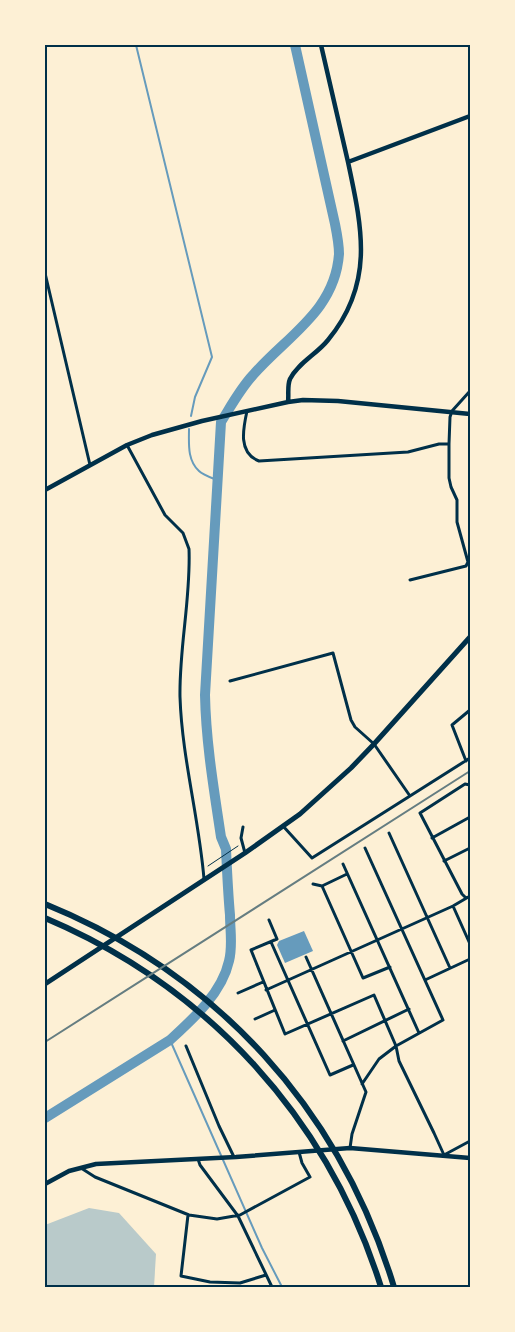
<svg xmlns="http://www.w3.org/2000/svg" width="515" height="1332" font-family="Helvetica,sans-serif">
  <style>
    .green { fill: #b9caca }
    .water { fill: #669bbc }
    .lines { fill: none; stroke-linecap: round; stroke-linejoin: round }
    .stream { stroke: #669bbc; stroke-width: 2 }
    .river { stroke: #669bbc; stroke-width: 10 }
    .path { stroke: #003049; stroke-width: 1 }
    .minor { stroke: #003049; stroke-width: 3 }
    .tertiary { stroke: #003049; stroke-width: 4.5 }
    .primary { stroke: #003049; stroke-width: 5 }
    .motorway { stroke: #003049; stroke-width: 6 }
    .rail { stroke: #657d81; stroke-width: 2 }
    .neatline { fill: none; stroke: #003049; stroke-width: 2 }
  </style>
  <rect width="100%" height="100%" fill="#fdf0d5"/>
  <path class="green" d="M89,1208l30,5 37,41 -2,33h-109v-62z"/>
  <path class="water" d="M304,931l9,20 -28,12 -8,-18 2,-4z"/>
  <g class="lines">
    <path class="stream" d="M136,45l76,312 -17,40 -4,19
      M189,429c0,14 -2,31 10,42 4,4 13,7 18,9
      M170,1040l92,208 20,39"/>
    <path class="river" d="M45,1118l125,-78c23,-21 52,-47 59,-79 4,-15 1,-31 1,-46 -2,-22 -3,-44 -4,-66l-5,-12c-7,-47 -15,-94 -16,-142l16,-273c10,-16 19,-33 32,-47 34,-39 82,-64 86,-121 0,-10 -2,-20 -4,-30l-40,-179"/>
    <path class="path" d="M208,866l30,-20"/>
    <path class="minor" d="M45,273l45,192
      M247,411c-4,18 -9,42 12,50l149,-9 31,-8h10
      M127,445l38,70 18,18 6,16c2,49 -10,99 -9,148 2,61 19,121 24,182
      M410,580l56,-14 2,-4 -11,-40v-22l-6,-13 -2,-9v-34l1,-27 2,-6 18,-20
      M230,681l103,-28 18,67 4,7 19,17 36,52
      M466,761l-14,-36 18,-15
      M283,826l29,32 158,-100
      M243,827l-2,11 4,15
      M389,833l61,135
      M432,838l38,-21
      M444,861l26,-13
      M343,864l76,169
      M313,884l9,2 25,-12
      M322,886l41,92 27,-11
      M466,898l-4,-4 -42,-81 45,-29 5,1
      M453,906l17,38
      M269,920l8,19 -26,11 34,84 89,-39 22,51 3,15 35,72 10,22 26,-14
      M271,942l59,133 23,-10
      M306,957l60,135 -14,42 -2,14
      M425,980l45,-21
      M266,990l187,-84 17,-10
      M238,993l25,-11
      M255,1019l20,-9
      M343,1041l66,-32
      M186,1046l33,80 15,31
      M362,1084l17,-25 17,-13 47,-26 -78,-172
      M198,1159l2,6 38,51 34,71
      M81,1168l14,9 94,38 28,4 23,-4 70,-38 -8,-14 -3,-11
      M188,1215l-7,61 29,6 30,1 26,-8"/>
    <path class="tertiary" d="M321,45l27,117 122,-46
      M288,402c1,-7 -1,-16 2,-23 8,-16 27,-25 38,-39 47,-57 34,-112 20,-178
      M45,490l82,-45 25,-10 50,-14 86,-19 15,-2 35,1 132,13
      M45,1184l24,-13 27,-7 140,-7 114,-9 120,10"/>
    <path class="primary" d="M45,984l200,-131 55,-39 51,-46 23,-24 96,-107"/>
    <path class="motorway" d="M45,904c172,70 295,205 349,383
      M45,918c163,69 283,200 336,369"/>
    <path class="rail" d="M45,1042l425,-271"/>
  </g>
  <rect width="515" height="1332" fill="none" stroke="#fdf0d5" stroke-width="92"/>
  <rect x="46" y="46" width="423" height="1240" class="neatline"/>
</svg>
